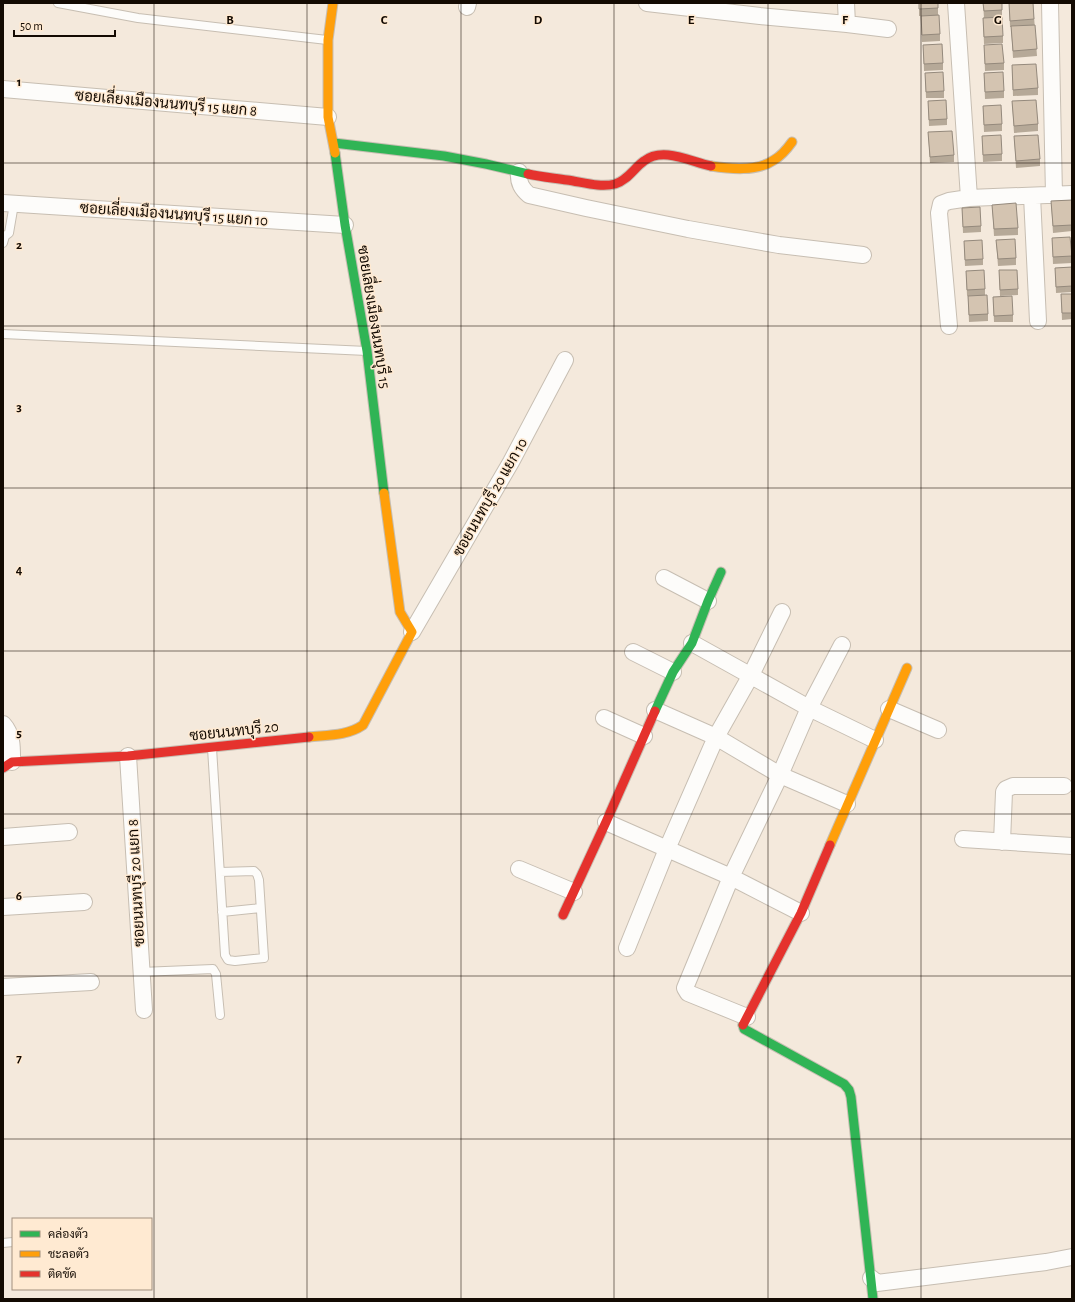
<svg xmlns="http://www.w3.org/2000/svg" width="1075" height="1302" font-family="'Alegreya Sans',Sarabun,sans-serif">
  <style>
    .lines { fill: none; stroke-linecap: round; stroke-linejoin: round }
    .lane-casing { stroke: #c7beb2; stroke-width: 10 }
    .street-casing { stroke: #c7beb2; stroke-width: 18 }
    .fast-casing { stroke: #c7beb2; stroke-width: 11 }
    .slow-casing { stroke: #c7beb2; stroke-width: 11 }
    .jam-casing { stroke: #c7beb2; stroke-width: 11 }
    .lane { stroke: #fdfcfa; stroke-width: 8 }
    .street { stroke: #fdfcfa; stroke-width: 16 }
    .fast { stroke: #30b455; stroke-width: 9 }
    .slow { stroke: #ff9f0a; stroke-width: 9 }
    .jam { stroke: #e5322d; stroke-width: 9 }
    .wall { fill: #b6a998 }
    .building { fill: #d4c4b1; stroke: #94897c }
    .grid { fill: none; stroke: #130a02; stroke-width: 1; stroke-opacity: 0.55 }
    .labels { text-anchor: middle; stroke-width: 3; stroke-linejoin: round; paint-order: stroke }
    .street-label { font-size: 15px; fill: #130a02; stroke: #ffead2 }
    .grid-label { font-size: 13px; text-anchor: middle; font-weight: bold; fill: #130a02; stroke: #ffead2; stroke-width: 3; stroke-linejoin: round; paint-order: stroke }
  </style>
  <rect width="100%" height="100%" fill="#f4e9dc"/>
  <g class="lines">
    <g class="lane-casing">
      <path id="lane" d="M58,3l80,15 189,22
        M3,243l2,-7 4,-3 5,-29
        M3,334l364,17
        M212,748c4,69 9,138 13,207l3,5 7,1 29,-3 -5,-78 -2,-6 -3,-3 -34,1
        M222,912l38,-4
        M141,972l72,-3 3,5 4,41
        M3,1243l10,-1"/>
    </g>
    <g class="street-casing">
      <path id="street" d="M647,3l113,13 87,8 41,5
        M846,3l1,21
        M956,3l13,195
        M1050,3l4,192
        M467,7l1,-4
        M3,89l325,28
        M519,172c-1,11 3,17 10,23l57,13 102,21 91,16 84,10
        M1032,196l6,125
        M3,203l342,22
        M949,326l-10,-113 2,-9 8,-3 20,-3 103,-4
        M664,578l44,23
        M412,632l99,-170 54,-102
        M692,643l117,65 66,32
        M633,652l40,20
        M889,709l49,21
        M655,710l61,27 64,38 67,29
        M604,718l40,18
        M3,724c10,11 9,25 9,38
        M128,756l16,254
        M606,822l125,55 70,36
        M3,837l66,-5
        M963,839l109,7
        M1002,842l2,-50 2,-3 7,-3h51
        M519,869l55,23
        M3,907l81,-5
        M627,948l40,-99 49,-112 35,-62 31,-63
        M3,987l88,-5
        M747,1017l-59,-24 -3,-5 46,-111 49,-102 29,-67 33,-63
        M871,1278l6,5 169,-21 26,-5"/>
    </g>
    <g class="fast-casing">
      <path id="fast" d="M334,143l110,13 42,8 42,10
        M335,153l10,72 22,126 17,142
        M655,711l18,-39 19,-29 16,-42 13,-29
        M743,1025l1,4 100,55 5,6 2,7 22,202"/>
    </g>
    <g class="slow-casing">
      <path id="slow" d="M333,3l-5,37v77l7,36
        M711,166c19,3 46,6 63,-6 7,-4 13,-11 18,-18
        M309,737c19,-2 38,-1 54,-12l49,-93 -12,-20 -16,-119
        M830,845l77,-177"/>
    </g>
    <g class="jam-casing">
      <path id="jam" d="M528,174c13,3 26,4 39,6 15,2 33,8 48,4 13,-4 19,-16 29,-23 19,-15 47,1 67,5
        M3,768l9,-6 116,-6 181,-19
        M563,915l43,-93 49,-111
        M743,1025l58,-112 29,-68"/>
    </g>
    <use href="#lane" class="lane"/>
    <use href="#street" class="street"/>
    <use href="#fast" class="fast"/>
    <use href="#slow" class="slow"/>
    <use href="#jam" class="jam"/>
  </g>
  <path class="wall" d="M919,3h19v12l2,19v7l-18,1 -1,-26h4h-6z
    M983,3h19v14l-18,1z
    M1009,3h24l4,53 -24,2 -2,-31h-1z
    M983,18l20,18v7l-19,1z
    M923,45l20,18v7l-19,1z
    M984,45l20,18v7l-19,1z
    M1012,65l26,23v7l-25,1z
    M925,73l19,18v7h-18z
    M984,73l20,18v7l-19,1z
    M928,101l19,18v6l-18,1z
    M1012,101l26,23v7l-24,2z
    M983,106l19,18v7l-18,1z
    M928,132l26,23v7l-24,1z
    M982,136l20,18v7l-19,1z
    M1014,136l26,23v7l-24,2z
    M1072,200v31l-19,2 -2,-32z
    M992,205l26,23v7l-24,1z
    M962,208l19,18v6l-18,1z
    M1052,238l20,18v7l-19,1z
    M996,240l20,18v7l-18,1z
    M964,241l19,18v6l-18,1z
    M1072,267v25l-16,1 -1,-25z
    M999,270l19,19v6l-18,1z
    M966,271l19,18v6l3,19v7l-19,1 -1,-26h-1z
    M1061,294h11v25l-10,1z
    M993,297l20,18v7h-19z"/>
  <path class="building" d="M919,3h19v5l-19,1z
    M983,3h19v7l-18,1z
    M1009,3h24l1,16 -24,2z
    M939,15l1,19 -18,1 -1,-19z
    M1002,17l1,19 -19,1 -1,-19z
    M1035,25l2,24 -24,2 -2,-25z
    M942,44l1,19 -19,1 -1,-19z
    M1002,44l2,19 -19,1 -1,-19z
    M1036,64l2,24 -25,2 -1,-25z
    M943,72l1,19 -18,1 -1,-19z
    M1003,72l1,19 -19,1 -1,-19z
    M946,100l1,19 -18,1 -1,-19z
    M1036,100l2,24 -24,2 -2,-25z
    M1001,105l1,19 -18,1 -1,-19z
    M952,131l2,24 -24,2 -2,-25z
    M1001,135l1,19 -19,1 -1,-19z
    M1038,135l2,24 -24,2 -2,-25z
    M1072,200v25l-19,1 -2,-25z
    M1016,203l2,25 -24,1 -2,-24z
    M980,207l1,19 -18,1 -1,-19z
    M1070,237l2,19 -19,1 -1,-19z
    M1015,239l1,19 -18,1 -2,-19z
    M982,240l1,19 -18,1 -1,-19z
    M1072,267v19l-16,1 -1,-19z
    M984,270l1,19 -18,1 -1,-19z
    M999,270h18l1,19 -18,1z
    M1061,294h11v19h-10z
    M987,295l1,19 -19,1 -1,-19z
    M1012,296l1,19 -19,1 -1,-19z"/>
  <path class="grid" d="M154,3v1296M307,3v1296M461,3v1296M614,3v1296M768,3v1296M921,3v1296M3,163h1069M3,326h1069M3,488h1069M3,651h1069M3,814h1069M3,976h1069M3,1139h1069"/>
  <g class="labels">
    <g class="street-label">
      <text transform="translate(166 103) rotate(5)" y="5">ซอยเลี่ยงเมืองนนทบุรี 15 แยก 8</text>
      <text transform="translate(174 214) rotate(4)" y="5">ซอยเลี่ยงเมืองนนทบุรี 15 แยก 10</text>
      <text transform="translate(374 317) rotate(81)" y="5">ซอยเลี่ยงเมืองนนทบุรี 15</text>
      <text transform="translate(490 497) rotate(-60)" y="5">ซอยนนทบุรี 20 แยก 10</text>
      <text transform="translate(234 731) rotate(-6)" y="5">ซอยนนทบุรี 20</text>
      <text transform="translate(136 883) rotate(-93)" y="5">ซอยนนทบุรี 20 แยก 8</text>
    </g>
  </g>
  <g class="grid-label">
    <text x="230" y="24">B</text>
    <text x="384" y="24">C</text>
    <text x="538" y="24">D</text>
    <text x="691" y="24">E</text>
    <text x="845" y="24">F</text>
    <text x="998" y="24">G</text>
    <text x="19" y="86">1</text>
    <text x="19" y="249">2</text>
    <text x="19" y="411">3</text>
    <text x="19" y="574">4</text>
    <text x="19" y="737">5</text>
    <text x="19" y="900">6</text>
    <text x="19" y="1062">7</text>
  </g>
  <rect width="1075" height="1302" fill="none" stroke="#130a02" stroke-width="8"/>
  <rect x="12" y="1218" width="140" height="72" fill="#ffead2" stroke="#a1907f"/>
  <rect x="20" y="1231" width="20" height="6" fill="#30b455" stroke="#a1907f"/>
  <text x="48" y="1238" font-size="12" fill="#130a02">คล่องตัว</text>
  <rect x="20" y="1251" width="20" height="6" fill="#ff9f0a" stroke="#a1907f"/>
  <text x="48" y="1258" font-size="12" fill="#130a02">ชะลอตัว</text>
  <rect x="20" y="1271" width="20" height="6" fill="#e5322d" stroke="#a1907f"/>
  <text x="48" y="1278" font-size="12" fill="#130a02">ติดขัด</text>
  <path d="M14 30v6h101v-6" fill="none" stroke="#130a02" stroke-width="2"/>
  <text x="20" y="30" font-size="12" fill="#130a02" stroke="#ffead2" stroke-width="3" paint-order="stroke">50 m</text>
</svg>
